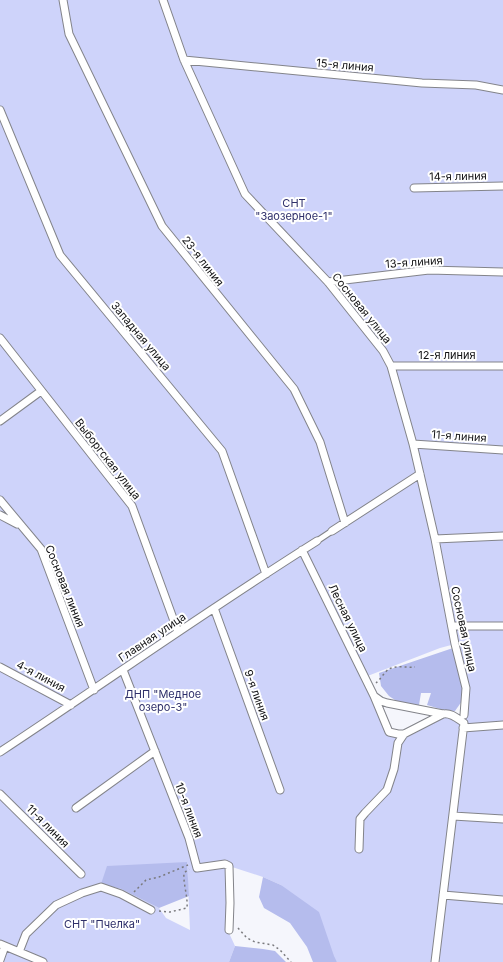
<svg xmlns="http://www.w3.org/2000/svg" width="503" height="962" font-family="Inter,sans-serif">
  <style>
    .green { fill: #ced3fa; fill-rule: evenodd }
    .forest { fill: #b5bced }
    .lines { fill: none; stroke-linecap: round; stroke-linejoin: round }
    .pedestrian-casing { stroke: #83848a; stroke-width: 7 }
    .minor-casing { stroke: #83848a; stroke-width: 9 }
    .path { stroke: #7a7a7e; stroke-width: 1.5; stroke-dasharray: 2 3; stroke-linecap: butt }
    .pedestrian { stroke: #fff; stroke-width: 5 }
    .minor { stroke: #fff; stroke-width: 7 }
    .labels { text-anchor: middle; stroke-width: 4; stroke-linejoin: round; paint-order: stroke }
    .street-label { font-size: 11px; fill: #101012; stroke: #fff }
    .park-label { font-size: 11px; fill: #2e2f6a; stroke: #fff }
  </style>
  <rect width="100%" height="100%" fill="#f5f6fc"/>
  <path class="green" d="M0,0h503v962h-166l-56,-77 -18,-8 -34,-11v67l6,13 -6,16h-229zM455,644l11,44 -2,35 -17,-10 -49,21 -9,-2 -24,-55 75,-29zM187,862l3,68 -24,-12 -7,-10 -38,-19 -20,-4z"/>
  <path class="forest" d="M453,648l10,34 -1,19 -7,10 -5,1 -23,-7 4,-12h-10l-2,12 -18,-1 -12,-8 -8,-10 -2,-13z
    M187,862l2,34 -30,12 -38,-19 -20,-5 6,-18z
    M263,877l18,8 38,27 15,44 3,6h-24l-6,-15 -17,-24 -26,-15 -5,-11z
    M235,946l28,3 12,2 11,11h-57z"/>
  <g class="lines">
    <g class="pedestrian-casing">
      <path id="pedestrian" d="M317,541l15,-10"/>
    </g>
    <g class="minor-casing">
      <path id="minor" d="M63,0l6,34 93,192 132,163 26,53 25,81
        M163,0l21,60 61,134 83,88 55,69 8,15 22,78 22,95 20,105 11,44 -2,27
        M184,60l238,23 54,2 27,5
        M0,110l60,145 162,196 44,123
        M414,188l89,-2
        M328,282l101,-12 74,2
        M0,338l132,168 46,126
        M391,366h112
        M0,421l41,-30
        M413,444l90,6
        M0,500l41,49 53,141
        M0,515l17,9
        M332,531l88,-57
        M435,539l68,-3
        M302,550l72,146 7,5 6,2 56,11c8,-2 15,5 21,9l-29,239
        M214,608l66,182
        M452,626h51
        M0,667l71,38
        M123,670l66,168 8,30 28,-4 4,2 1,37 -1,27
        M374,696l15,36 9,2h6l39,-20
        M463,728l40,-3
        M0,752c106,-70 209,-143 317,-211
        M0,794l81,80
        M76,808l79,-57
        M453,816l50,3
        M359,849l1,-30 5,-6 22,-23 7,-21 4,-26 6,-9
        M443,895l60,5
        M0,944l43,18
        M19,952l7,-18 30,-29 26,-12 19,-6 20,7 30,16
        M0,960l5,-14"/>
    </g>
    <path class="path" d="M376,683c4,-3 10,-13 13,-14 8,-4 18,-1 26,-2
      M134,892l12,-12 13,-3 29,-12
      M159,911l11,1 17,-4c1,-12 -4,-24 -3,-35l5,-4
      M238,928l9,10 8,4 18,3 7,5 11,12"/>
    <use href="#pedestrian" class="pedestrian"/>
    <use href="#minor" class="minor"/>
  </g>
  <g class="labels">
    <g class="street-label">
      <text transform="translate(345 65) rotate(5)" y="4">15-я линия</text>
      <text transform="translate(458 176) rotate(-1)" y="4">14-я линия</text>
      <text transform="translate(203 261) rotate(52)" y="4">23-я линия</text>
      <text transform="translate(414 262) rotate(-4)" y="4">13-я линия</text>
      <text transform="translate(362 308) rotate(51)" y="4">Сосновая улица</text>
      <text transform="translate(141 336) rotate(50)" y="4">Западная улица</text>
      <text x="447" y="359">12-я линия</text>
      <text transform="translate(459 436) rotate(4)" y="4">11-я линия</text>
      <text transform="translate(108 459) rotate(52)" y="4">Выборгская улица</text>
      <text transform="translate(65 586) rotate(68)" y="4">Сосновая линия</text>
      <text transform="translate(348 618) rotate(64)" y="4">Лесная улица</text>
      <text transform="translate(464 629) rotate(78)" y="4">Сосновая улица</text>
      <text transform="translate(152 637) rotate(-34)" y="4">Главная улица</text>
      <text transform="translate(41 676) rotate(28)" y="4">4-я линия</text>
      <text transform="translate(257 695) rotate(70)" y="4">9-я линия</text>
      <text transform="translate(189 810) rotate(69)" y="4">10-я линия</text>
      <text transform="translate(48 826) rotate(45)" y="4">11-я линия</text>
    </g>
    <g class="park-label">
      <text x="294" y="207">СНТ<tspan x="294" dy="13">"Заозерное-1"</tspan></text>
      <text x="163" y="698">ДНП "Медное<tspan x="163" dy="13">озеро-3"</tspan></text>
      <text x="102" y="928">СНТ "Пчелка"</text>
    </g>
  </g>
</svg>
